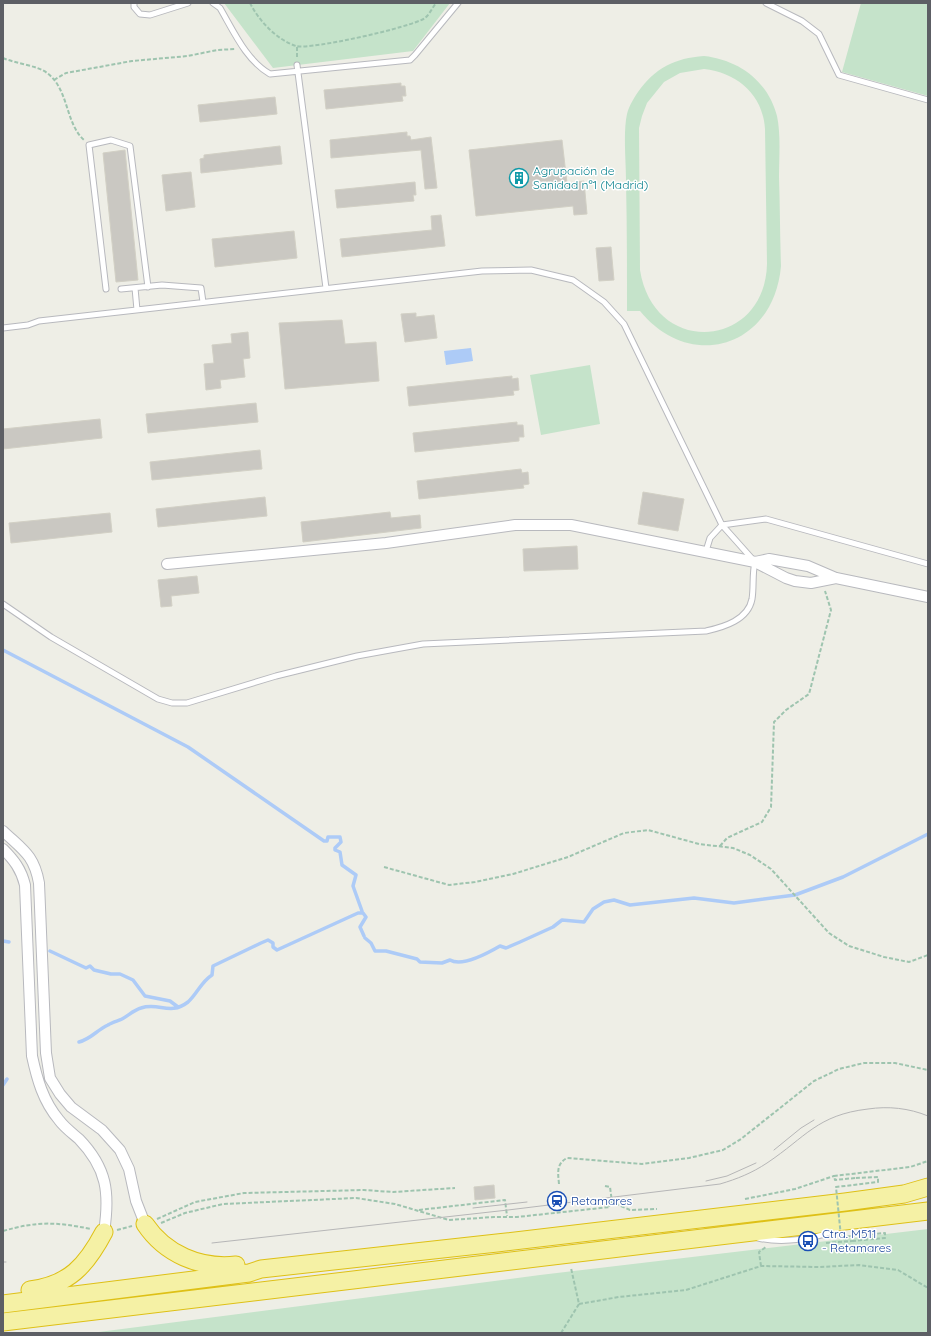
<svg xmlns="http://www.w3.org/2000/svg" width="931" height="1336" font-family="Quicksand,sans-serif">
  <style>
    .green { fill: #c5e3ca; fill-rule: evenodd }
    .water { fill: #adcbf7 }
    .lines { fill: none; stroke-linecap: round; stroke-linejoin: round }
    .stream { stroke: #adcbf7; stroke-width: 3.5 }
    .building { fill: #cac8c2; stroke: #d2d0c5 }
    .service-casing { stroke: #b8b9be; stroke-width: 7 }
    .minor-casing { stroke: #b8b9be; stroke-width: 12 }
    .trunk-casing { stroke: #dec016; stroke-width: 19 }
    .path { stroke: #9ec4af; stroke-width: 2; stroke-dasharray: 4 2; stroke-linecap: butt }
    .service { stroke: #fff; stroke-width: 5 }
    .minor { stroke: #fff; stroke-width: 10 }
    .trunk { stroke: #f5f1a5; stroke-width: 17 }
    .tram { stroke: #b6b6b7; stroke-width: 1 }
    .path-bridge { stroke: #9ec4af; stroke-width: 2; stroke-dasharray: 4 2; stroke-linecap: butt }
    .labels { text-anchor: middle; stroke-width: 3; stroke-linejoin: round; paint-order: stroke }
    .culture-label { font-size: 12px; fill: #0d838f; stroke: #fff; text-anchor: start }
    .transit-label { font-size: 12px; fill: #164399; stroke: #fff; text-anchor: start }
  </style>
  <rect width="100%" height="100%" fill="#eeeee6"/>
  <path class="green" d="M224,3h226l-37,48 -140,17z
    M861,3h67v93l-86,-24z
    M704,56c35,4 64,25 73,60 4,19 2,42 2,61 1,30 1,60 2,89 -7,81 -90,107 -141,45h-13c0,-44 0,-87 -1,-131 0,-19 -3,-48 1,-66 2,-8 7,-16 11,-22 17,-24 37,-34 66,-36zM704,69c34,4 59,26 61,60l2,135c-2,85 -113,94 -127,6l-1,-142 3,-12 5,-13 17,-21 16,-9z
    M590,365l10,59 -59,11 -11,-60z
    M928,1229v104h-837l449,-58z"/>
  <path class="water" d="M471,348l2,13 -27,4 -2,-14z"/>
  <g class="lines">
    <path class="stream" d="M3,650l185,97 136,94h3l1,-4h12l1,5 -6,6v2l5,2 2,13 14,10 -3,11 9,25
      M365,938l6,5 4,8h11l31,8 3,3 22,1 8,-3c12,7 38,-7 50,-14l6,2 14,-6 33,-15 9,-7 22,2 9,-13 11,-7 10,-2 16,5 64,-7 40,5 61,-8 48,-18 85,-43
      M3,941l6,1
      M50,951l36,17 4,-2 4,4 17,4h9l13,6 12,16 25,5 8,6
      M79,1042c12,-3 18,-12 29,-17 4,-3 10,-4 14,-6 7,-4 12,-9 19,-11 18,-6 29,8 47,-6 9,-8 13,-20 24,-27l1,-9 48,-23 7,-3 5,3v4l4,3 81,-37h5l3,4 -6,10 4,9
      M3,1085l4,-6"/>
  </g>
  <path class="building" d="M401,83v3h4l1,10h-4l1,5 -77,8 -2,-19z
    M275,97l2,17 -77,8 -2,-17z
    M407,132v4h3l1,4 20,-3 6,51 -12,1 -4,-39 -90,8 -1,-18z
    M562,140l5,43 17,-2 3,33 -13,1 -1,-9 -97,10 -7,-66z
    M280,146l2,18 -81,9 -1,-14 4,-1v-3z
    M125,150l13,130 -22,2 -13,-129z
    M191,172l4,35 -29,4 -4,-36z
    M415,182l1,13h-3l1,6 -77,7 -2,-18z
    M441,215l4,31 -103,11 -2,-18 92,-9 -1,-14z
    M294,231l3,27 -82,9 -3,-28z
    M611,247l3,33 -15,1 -3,-33z
    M416,313v4l18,-2 3,23 -32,4 -4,-28z
    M342,320l3,24 31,-2 3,39 -94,8 -6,-66z
    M248,332l2,26 -7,1 2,18 -25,3 1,8 -15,2 -2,-26 10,-1 -2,-18 20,-2 -1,-9z
    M512,376v3l6,-1 1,12 -6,1 1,4 -105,11 -2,-19z
    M256,403l2,19 -110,11 -2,-19z
    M100,419l2,19 -99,11v-20z
    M517,422v3h6l1,12h-5v4l-104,11 -2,-19z
    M260,450l2,19 -110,11 -2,-18z
    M521,469l1,4 6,-1 1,12 -6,1 1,3 -105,11 -2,-18z
    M643,492l41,7 -6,32 -40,-7z
    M265,497l2,19 -109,11 -2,-18z
    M390,512l1,6 29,-3 1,13 -118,14 -2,-20z
    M110,513l2,19 -101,11 -2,-20z
    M577,546l1,23 -54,2 -1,-22z
    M197,576l2,17 -28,3 1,10 -11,1 -3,-27z
    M494,1185l1,13 -20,2 -1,-13z"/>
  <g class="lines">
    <g class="service-casing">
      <path id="service" d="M134,3v4l6,7 10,1 38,-12
        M213,3l7,5c14,24 26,52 50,66l140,-14 5,-5 43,-52
        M766,3l36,18 17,13 20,41 89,25
        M297,65l29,223
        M135,288l2,22
        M106,289l-17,-144 22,-5 19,6 18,141
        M121,289l41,-4 39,3 2,14
        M3,328l25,-3 11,-4 443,-50 49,-1 42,10 31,22 20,22 98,201 33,37c-3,12 -1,25 -3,37 -4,21 -28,28 -46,32l-283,13 -66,12 -81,20 -89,27h-15l-14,-4 -107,-62 -48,-33
        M706,551l4,-13 12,-13 44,-6 162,45
        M758,1238c22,5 61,2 80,-10"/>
    </g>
    <g class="minor-casing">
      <path id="minor" d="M755,562l14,-3 39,7 28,12 92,19
        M167,564l219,-21 129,-18h56l184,37 31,16 9,3 16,2 25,-5
        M3,831c20,19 31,24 36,52l7,170 4,25 10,16 11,13 31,23 18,20 9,19 7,32 9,23
        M3,849c11,11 18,20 22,36l7,171c5,23 11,45 27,64 5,7 13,13 20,19 28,29 31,54 25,93"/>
    </g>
    <g class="trunk-casing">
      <path id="trunk" d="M145,1224c20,30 55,45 91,41
        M30,1290c39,-5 56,-24 74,-58
        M3,1304l246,-31 12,-4 236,-26 348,-41 59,-8 24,-7
        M3,1322l925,-111"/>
    </g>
    <path class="path" d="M250,3c9,18 27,37 46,43 15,4 116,-19 129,-28 4,-3 8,-11 11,-15
      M297,57v-11
      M3,58c11,5 36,8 44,15 22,16 18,50 37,67
      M54,80l12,-7 66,-12 56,-5 29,-6 18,-1
      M720,846l7,-8 35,-16 9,-15 3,-85 12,-12 23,-16 22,-84 -6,-19
      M384,867l65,18 26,-3 38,-8 55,-17 56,-24 24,-3 51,14 34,4 17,7 21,14 58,64 20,13 35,11 25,5 19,-7
      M855,1178l-20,2 -1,-4 76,-9 18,-6
      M559,1184c-1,-11 -3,-20 8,-26l75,6 47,-6 34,-8 18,-11 73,-58 25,-12 25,-6h31l33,7
      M605,1186l5,1 2,15 18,8 27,-1
      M745,1199l50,-10 39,-13
      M419,1210l86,-10 2,16
      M157,1219l38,-17 49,-9 120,-3 29,2 62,-4
      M161,1223l24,-10 38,-9 133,-6 39,6 54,16 45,-3h23l93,-10 -2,-4 4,-1
      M117,1230l15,-4
      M3,1231c35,-10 53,-9 88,-2
      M826,1243l26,-2
      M761,1266l-2,-14 7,-5
      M579,1304l40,-7 67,-7 75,-24 58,1 40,-2 39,5 30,18
      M561,1333l18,-29 -8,-36"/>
    <use href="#service" class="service"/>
    <use href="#minor" class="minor"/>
    <use href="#trunk" class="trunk"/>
    <path class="tram" d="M774,1150l27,-22 13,-8
      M706,1181l21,-5 29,-13
      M473,1208l54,-6
      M212,1243l296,-33 212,-26c17,-5 32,-11 47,-21 39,-26 50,-48 101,-54 20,-3 41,-1 60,7
      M3,1262h3"/>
    <path class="path-bridge" d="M852,1241l33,-3v-5l-44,4 -5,-50 42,-5v-5l-23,1"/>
  </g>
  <defs>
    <g id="building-ring" transform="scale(1)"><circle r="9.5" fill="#fff" stroke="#0f9aa8" stroke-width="1.5"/><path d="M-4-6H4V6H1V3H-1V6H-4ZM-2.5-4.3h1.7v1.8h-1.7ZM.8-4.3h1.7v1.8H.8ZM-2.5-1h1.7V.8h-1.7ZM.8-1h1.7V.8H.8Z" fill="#0f9aa8"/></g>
    <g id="station-ring" transform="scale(1)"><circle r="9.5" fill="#fff" stroke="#1a4fb4" stroke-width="1.5"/><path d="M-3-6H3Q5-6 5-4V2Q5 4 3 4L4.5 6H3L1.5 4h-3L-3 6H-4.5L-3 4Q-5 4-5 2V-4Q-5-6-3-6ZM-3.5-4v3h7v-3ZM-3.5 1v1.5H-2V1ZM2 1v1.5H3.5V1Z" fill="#1a4fb4"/></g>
    <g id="bus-ring" transform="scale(1)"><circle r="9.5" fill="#fff" stroke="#1a4fb4" stroke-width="1.5"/><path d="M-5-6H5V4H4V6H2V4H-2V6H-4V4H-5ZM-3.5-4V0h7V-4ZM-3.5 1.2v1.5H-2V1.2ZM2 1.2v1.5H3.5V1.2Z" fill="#1a4fb4"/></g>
  </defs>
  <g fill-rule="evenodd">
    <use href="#building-ring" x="519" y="178"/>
    <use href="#station-ring" x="557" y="1201"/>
    <use href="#bus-ring" x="808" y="1241"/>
  </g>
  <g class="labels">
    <g class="culture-label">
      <text x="533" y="175">Agrupación de<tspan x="533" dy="14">Sanidad nº1 (Madrid)</tspan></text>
    </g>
    <g class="transit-label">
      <text x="571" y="1205">Retamares</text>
      <text x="822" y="1238">Ctra. M511<tspan x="822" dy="14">- Retamares</tspan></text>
    </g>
  </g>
  <rect width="931" height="1336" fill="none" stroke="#5d5f65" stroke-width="8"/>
</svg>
